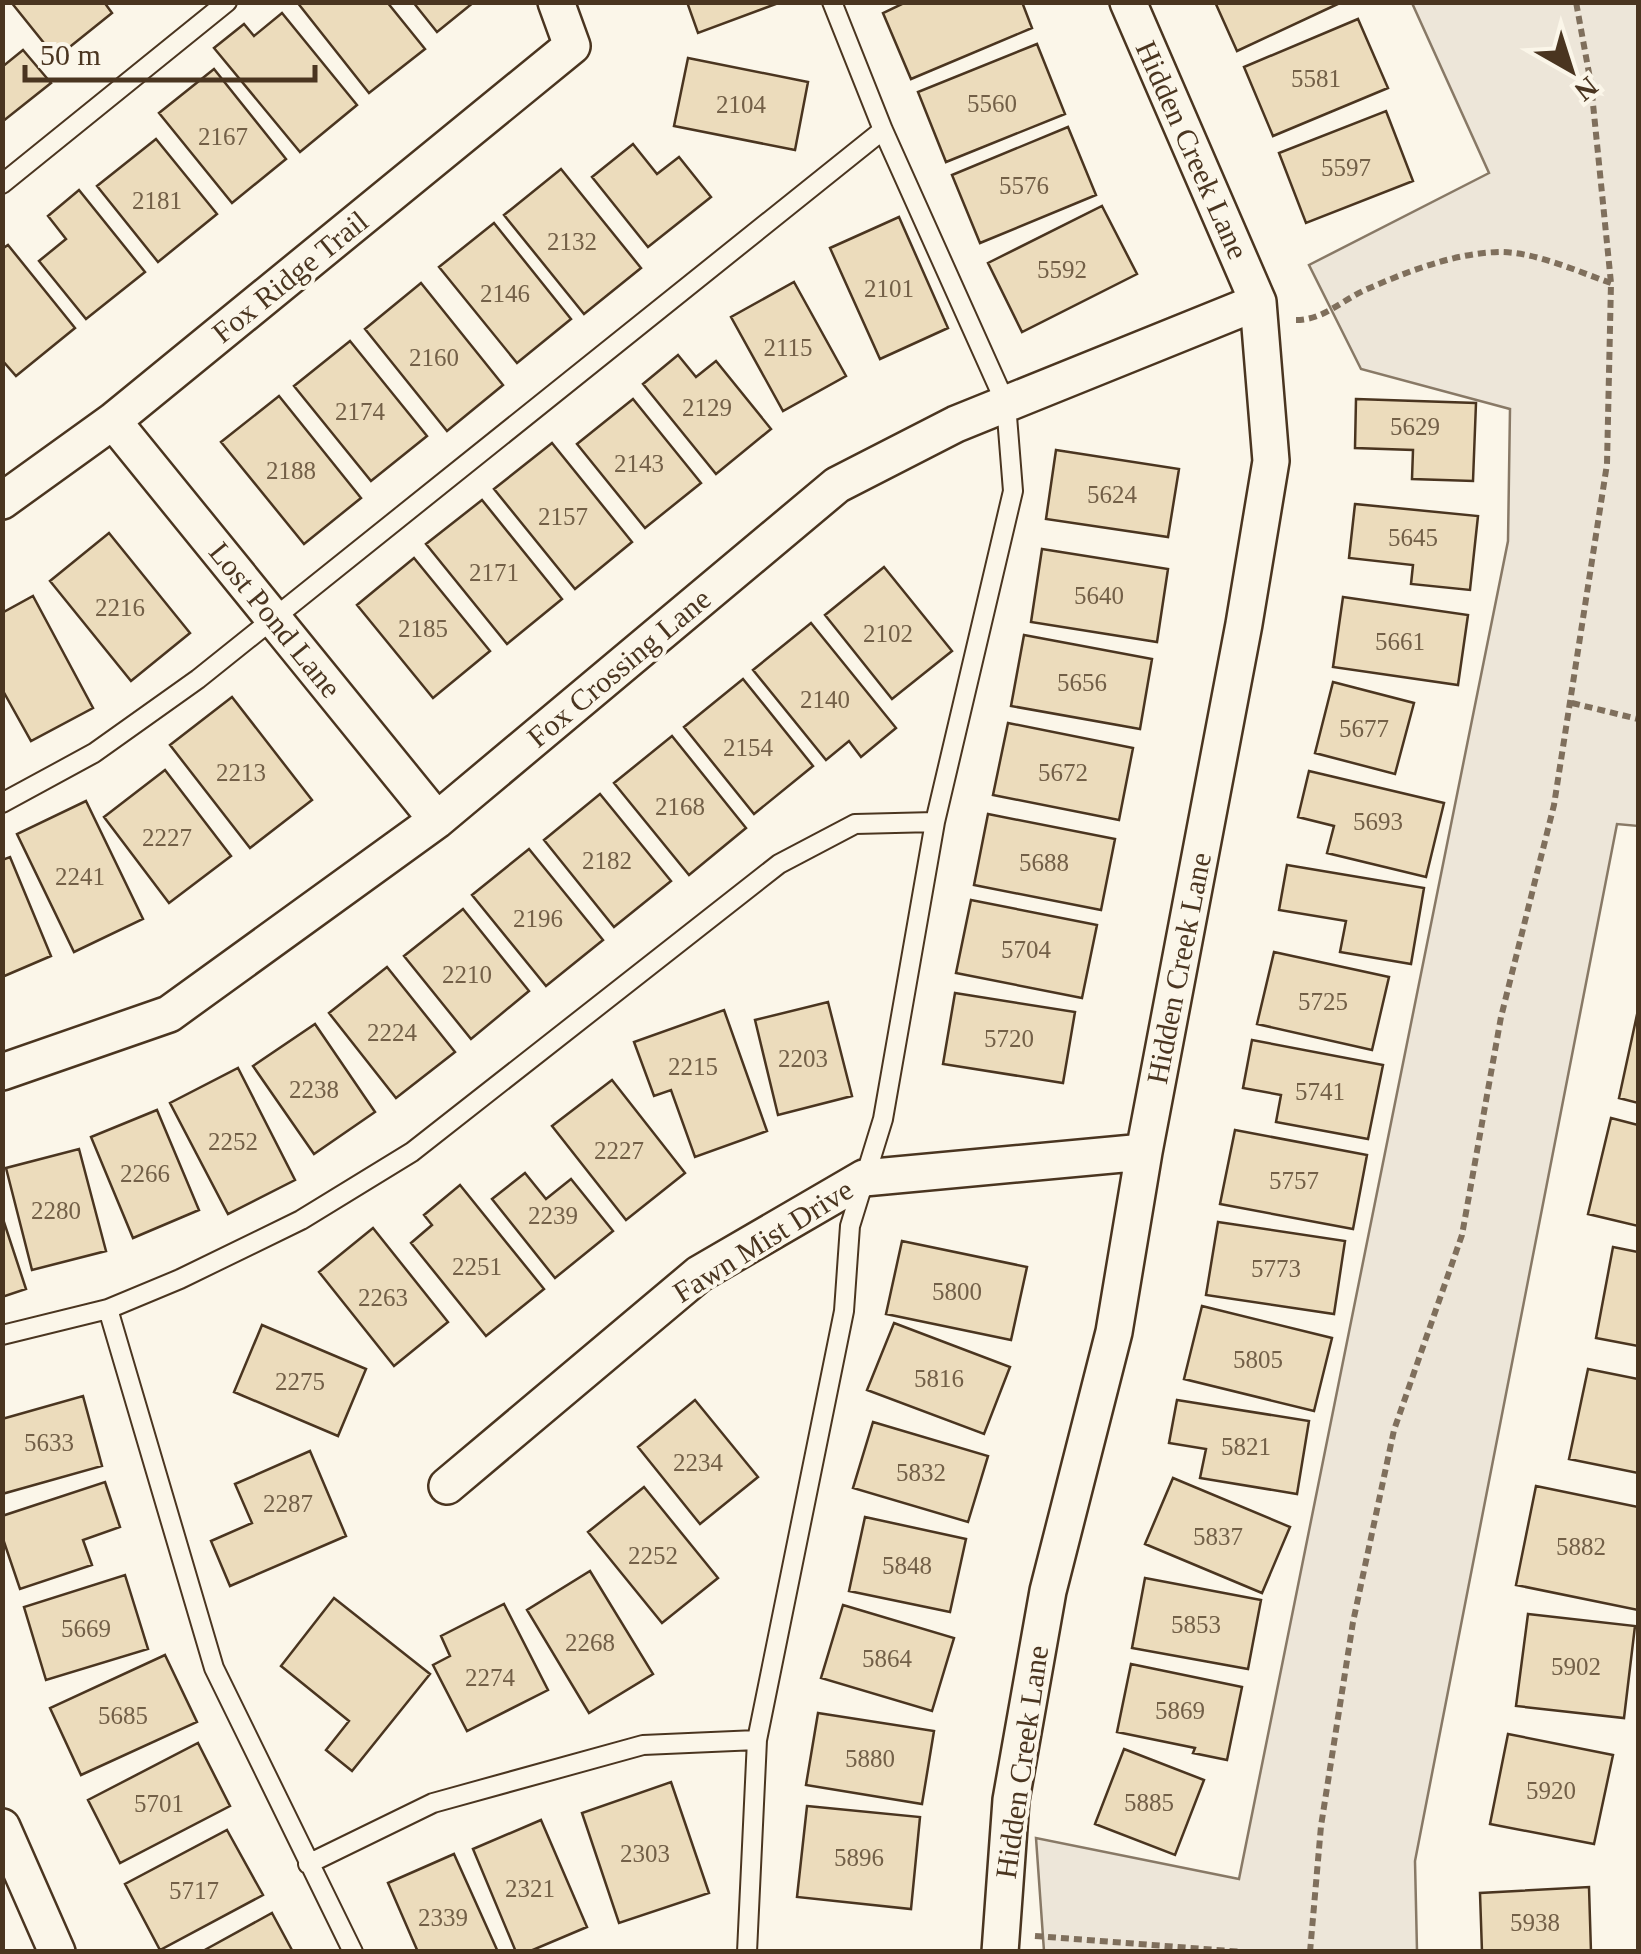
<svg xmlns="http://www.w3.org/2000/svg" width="1641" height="1954" font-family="'Times New Roman',serif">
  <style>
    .green { fill: #ede6d9; stroke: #887966; stroke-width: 2.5 }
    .building { fill: #ecdcbc; stroke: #4a3520; stroke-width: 2.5 }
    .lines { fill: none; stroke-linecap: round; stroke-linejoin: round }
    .service-casing { stroke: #4a3520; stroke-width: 22 }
    .minor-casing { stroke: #4a3520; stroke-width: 40 }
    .path { stroke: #7f6f5c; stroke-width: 6; stroke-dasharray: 8 5; stroke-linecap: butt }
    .service { stroke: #fbf6e9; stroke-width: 18 }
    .minor { stroke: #fbf6e9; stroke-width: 35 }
    .labels { text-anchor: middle; stroke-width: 8; stroke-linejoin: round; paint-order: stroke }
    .number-label { font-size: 25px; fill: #725f47 }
    .street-label { font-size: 30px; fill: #4a3520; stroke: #fbf6e9 }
  </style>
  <rect width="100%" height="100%" fill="#fbf6e9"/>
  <path class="green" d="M1412,3h226v823l-21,-2 -202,1037 2,90h-373l-8,-113 203,41 269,-1338 2,-132 -149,-40 -52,-104 180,-92z"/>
  <path class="building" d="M11,2h93l8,11 -56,45z
    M297,2h90l38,47 -56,44z
    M413,2h61l-37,30z
    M687,2h94l-83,31z
    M906,2h116l10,26 -121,51 -28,-66z
    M1215,2h127l-105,49z
    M282,13l75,92 -57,47 -86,-104 30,-24 10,12z
    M1358,19l30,69 -115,48 -29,-69z
    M1037,44l28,70 -119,48 -28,-70z
    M23,50l28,33 -49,39v-55z
    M688,58l120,24 -13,68 -121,-24z
    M214,69l72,90 -54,44 -73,-90z
    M1386,111l27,70 -107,42 -27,-70z
    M1068,127l28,68 -116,48 -28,-68z
    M156,139l61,75 -59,48 -61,-76z
    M633,144l24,30 22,-17 32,40 -63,50 -56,-70z
    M561,169l80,99 -57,46 -80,-99z
    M79,190l66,82 -59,47 -47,-58 27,-22 -18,-23z
    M1102,206l35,68 -115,58 -34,-69z
    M899,217l49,111 -68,31 -50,-111z
    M494,223l77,96 -54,44 -78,-96z
    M8,245l67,83 -59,48 -14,-16v-111z
    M794,282l52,94 -63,35 -52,-94z
    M421,283l82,102 -56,46 -82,-102z
    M350,341l77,95 -56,45 -77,-95z
    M678,355l18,22 20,-16 55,68 -55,45 -73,-90z
    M279,396l82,102 -57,46 -83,-102z
    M633,399l68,84 -56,45 -68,-84z
    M1356,399l120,4 -3,78 -61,-2 1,-29 -58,-2z
    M552,443l80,99 -57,47 -81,-100z
    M1056,450l123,19 -11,68 -122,-18z
    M482,500l80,99 -55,45 -81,-100z
    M1355,504l123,12 -8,74 -59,-6 2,-19 -64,-7z
    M109,533l81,100 -59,48 -81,-100z
    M1042,549l126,20 -11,73 -126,-20z
    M414,558l76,93 -57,47 -76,-93z
    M884,567l68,84 -60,48 -67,-84z
    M33,596l60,112 -62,33 -29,-52v-76z
    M1343,597l125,18 -10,70 -125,-18z
    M811,623l85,105 -35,29 -12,-16 -23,19 -73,-90z
    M1024,635l128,24 -12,70 -129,-23z
    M743,679l70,87 -59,48 -70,-87z
    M1333,682l81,21 -19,71 -80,-21z
    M232,697l80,103 -62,48 -80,-103z
    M1008,723l125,25 -14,72 -126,-25z
    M672,736l74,92 -57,47 -75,-92z
    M165,770l66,86 -62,47 -65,-86z
    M1309,771l135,32 -18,74 -99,-24 7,-27 -36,-9z
    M600,794l71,87 -57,46 -70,-87z
    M86,801l57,118 -69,33 -57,-118z
    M988,814l127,25 -14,71 -127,-25z
    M529,849l74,91 -57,46 -74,-91z
    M10,857l41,99 -49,21v-117z
    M1287,865l137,23 -13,76 -71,-12 6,-31 -67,-11z
    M971,900l126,25 -15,73 -126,-25z
    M463,909l66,82 -58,48 -67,-83z
    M1274,952l115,25 -17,73 -115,-26z
    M387,967l68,85 -59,46 -67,-85z
    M955,993l120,19 -12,71 -120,-19z
    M828,1002l24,94 -74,19 -23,-95z
    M724,1010l43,121 -72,26 -24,-67 -17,6 -20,-54z
    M1638,1010v93l-19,-5z
    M315,1024l60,88 -61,42 -61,-88z
    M1252,1040l131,25 -15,74 -92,-17 5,-27 -38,-7z
    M238,1068l57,112 -67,34 -58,-111z
    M612,1080l73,93 -59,47 -74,-94z
    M157,1110l42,100 -66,28 -42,-101z
    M1611,1118l27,7v101l-50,-12z
    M1235,1130l132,25 -14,74 -133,-25z
    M79,1149l27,102 -74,19 -26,-102z
    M525,1173l21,26 25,-20 42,52 -58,47 -63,-79z
    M460,1185l84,104 -58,47 -75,-93 21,-18 -8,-10z
    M2,1216l24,73 -24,8z
    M1218,1222l127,19 -11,73 -128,-19z
    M373,1228l75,94 -54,44 -75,-94z
    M902,1241l125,26 -16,73 -125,-26z
    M1613,1247l25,5v94l-42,-8z
    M1202,1306l130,32 -18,73 -130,-32z
    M894,1323l116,44 -26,67 -117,-44z
    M262,1325l104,44 -28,67 -104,-44z
    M1588,1369l50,10v94l-69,-14z
    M83,1396l19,70 -100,28v-75z
    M695,1400l63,77 -58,47 -62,-77z
    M1177,1400l132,21 -12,73 -97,-16 6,-29 -37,-6z
    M873,1422l115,34 -20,66 -115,-34z
    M310,1451l36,85 -116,50 -19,-45 41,-18 -17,-39z
    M1173,1478l117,49 -28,66 -117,-49z
    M105,1482l15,45 -37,13 9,25 -72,24 -18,-53v-20z
    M1536,1486l102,21v103l-122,-25z
    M644,1487l74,91 -56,45 -74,-91z
    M865,1517l101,22 -16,73 -101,-21z
    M590,1571l63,103 -64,39 -62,-103z
    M125,1575l23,74 -102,31 -22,-73z
    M1145,1578l116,22 -13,69 -116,-21z
    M334,1598l96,76 -78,97 -26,-21 23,-29 -68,-55z
    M504,1604l44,86 -81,41 -34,-66 17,-9 -9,-20z
    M843,1605l111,33 -22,73 -111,-33z
    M1528,1614l107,12 -11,92 -108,-12z
    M165,1655l32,67 -116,53 -31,-67z
    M1131,1664l111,23 -15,73 -34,-7 2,-5 -78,-16z
    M818,1713l116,18 -12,73 -116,-19z
    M1508,1734l105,21 -19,89 -104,-20z
    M198,1743l32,63 -110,57 -32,-63z
    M1124,1749l80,31 -29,75 -80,-31z
    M671,1782l38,111 -90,30 -37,-110z
    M807,1806l113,11 -9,92 -114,-12z
    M541,1820l46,107 -59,25h-12l-43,-103z
    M227,1830l36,65 -103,55 -35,-66z
    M454,1854l44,98h-80l-30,-69z
    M1589,1887l2,65h-109l-2,-59z
    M272,1913l21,39h-92z"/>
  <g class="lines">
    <g class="service-casing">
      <path id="service" d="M2,184l225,-182
        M2,803l92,-50 104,-74 685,-549
        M108,1309l106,359 139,284
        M2,1335l106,-26 72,-30 121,-59 111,-68 367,-288 76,-40 80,-2
        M308,1864l125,-61 210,-58 114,-5
        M747,1952l10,-212 87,-429 6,-85 33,-107 52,-297 78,-331 -7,-87 -123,-274 -51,-128"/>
    </g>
    <g class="minor-casing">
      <path id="minor" d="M113,421l324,399
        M2,501l111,-80 459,-375 -16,-44
        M2,1072l167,-58 268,-194 400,-335 119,-61 302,-122
        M447,1486l252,-212 165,-96 280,-26
        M2,1827l55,125
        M1000,1952l11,-152 37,-209 66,-259 30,-180 100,-528 27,-163 -13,-159 -130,-300"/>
    </g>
    <path class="path" d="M1296,320c27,0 45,-19 69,-30 41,-18 89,-37 134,-38 37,0 77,19 112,31
      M1572,703l66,16
      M1035,1936l208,16
      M1310,1952l11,-126 32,-204 41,-192 68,-195 39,-218 53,-212 53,-341 4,-181 -20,-199 -15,-82"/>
    <use href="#service" class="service"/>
    <use href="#minor" class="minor"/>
  </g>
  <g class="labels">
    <g class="number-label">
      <text x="1316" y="87">5581</text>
      <text x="992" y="112">5560</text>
      <text x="741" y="113">2104</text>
      <text x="223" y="145">2167</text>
      <text x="1346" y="176">5597</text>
      <text x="1024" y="194">5576</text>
      <text x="157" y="209">2181</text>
      <text x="572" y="250">2132</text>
      <text x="1062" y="278">5592</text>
      <text x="889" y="297">2101</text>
      <text x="505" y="302">2146</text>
      <text x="788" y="356">2115</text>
      <text x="434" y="366">2160</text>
      <text x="707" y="416">2129</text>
      <text x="360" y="420">2174</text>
      <text x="1415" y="435">5629</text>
      <text x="639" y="472">2143</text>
      <text x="291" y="479">2188</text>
      <text x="1112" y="503">5624</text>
      <text x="563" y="525">2157</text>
      <text x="1413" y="546">5645</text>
      <text x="494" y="581">2171</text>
      <text x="1099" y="604">5640</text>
      <text x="120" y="616">2216</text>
      <text x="423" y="637">2185</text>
      <text x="888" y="642">2102</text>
      <text x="1400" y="650">5661</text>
      <text x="1082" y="691">5656</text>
      <text x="825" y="708">2140</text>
      <text x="1364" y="737">5677</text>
      <text x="748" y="756">2154</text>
      <text x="241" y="781">2213</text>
      <text x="1063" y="781">5672</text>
      <text x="680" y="815">2168</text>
      <text x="1378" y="830">5693</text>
      <text x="167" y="846">2227</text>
      <text x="607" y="869">2182</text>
      <text x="1044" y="871">5688</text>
      <text x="80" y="885">2241</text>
      <text x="538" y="927">2196</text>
      <text x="1026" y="958">5704</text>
      <text x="467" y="983">2210</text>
      <text x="1323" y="1010">5725</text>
      <text x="392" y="1041">2224</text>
      <text x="1009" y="1047">5720</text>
      <text x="803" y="1067">2203</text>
      <text x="693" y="1075">2215</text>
      <text x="314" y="1098">2238</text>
      <text x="1320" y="1100">5741</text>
      <text x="233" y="1150">2252</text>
      <text x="619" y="1159">2227</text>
      <text x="145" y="1182">2266</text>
      <text x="1294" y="1189">5757</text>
      <text x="56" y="1219">2280</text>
      <text x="553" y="1224">2239</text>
      <text x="477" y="1275">2251</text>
      <text x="1276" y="1277">5773</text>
      <text x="957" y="1300">5800</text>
      <text x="383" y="1306">2263</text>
      <text x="1258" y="1368">5805</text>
      <text x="939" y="1387">5816</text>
      <text x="300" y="1390">2275</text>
      <text x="49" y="1451">5633</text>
      <text x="1246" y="1455">5821</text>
      <text x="698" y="1471">2234</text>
      <text x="921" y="1481">5832</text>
      <text x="288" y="1512">2287</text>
      <text x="1218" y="1545">5837</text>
      <text x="1581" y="1555">5882</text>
      <text x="653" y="1564">2252</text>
      <text x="907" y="1574">5848</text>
      <text x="1196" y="1633">5853</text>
      <text x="86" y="1637">5669</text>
      <text x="590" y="1651">2268</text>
      <text x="887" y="1667">5864</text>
      <text x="1576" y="1675">5902</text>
      <text x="490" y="1686">2274</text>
      <text x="1180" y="1719">5869</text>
      <text x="123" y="1724">5685</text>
      <text x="870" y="1767">5880</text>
      <text x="1551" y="1799">5920</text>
      <text x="1149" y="1811">5885</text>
      <text x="159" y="1812">5701</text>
      <text x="645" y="1862">2303</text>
      <text x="859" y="1866">5896</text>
      <text x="530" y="1897">2321</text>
      <text x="194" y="1899">5717</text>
      <text x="443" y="1926">2339</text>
      <text x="1535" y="1931">5938</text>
    </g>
    <g class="street-label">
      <text transform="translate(1192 150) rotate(66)" y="10">Hidden Creek Lane</text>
      <text transform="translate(290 277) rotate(-39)" y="10">Fox Ridge Trail</text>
      <text transform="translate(275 620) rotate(51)" y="10">Lost Pond Lane</text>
      <text transform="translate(619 668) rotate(-40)" y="10">Fox Crossing Lane</text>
      <text transform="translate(1179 968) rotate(-79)" y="10">Hidden Creek Lane</text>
      <text transform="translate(763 1241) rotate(-32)" y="10">Fawn Mist Drive</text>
      <text transform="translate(1022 1762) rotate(-82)" y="10">Hidden Creek Lane</text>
    </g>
  </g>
  <rect width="1641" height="1954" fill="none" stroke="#4a3520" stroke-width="10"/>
  <g transform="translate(1571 70) rotate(141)" stroke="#fbf6e9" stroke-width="8" paint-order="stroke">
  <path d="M0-8L18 38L0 25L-18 38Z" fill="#4a3520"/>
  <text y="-15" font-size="28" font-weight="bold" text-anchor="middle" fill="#4a3520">N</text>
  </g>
  <path d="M25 65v15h290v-15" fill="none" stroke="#4a3520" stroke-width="5"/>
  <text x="40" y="65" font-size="30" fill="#4a3520" stroke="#fbf6e9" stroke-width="8" paint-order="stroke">50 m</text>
</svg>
